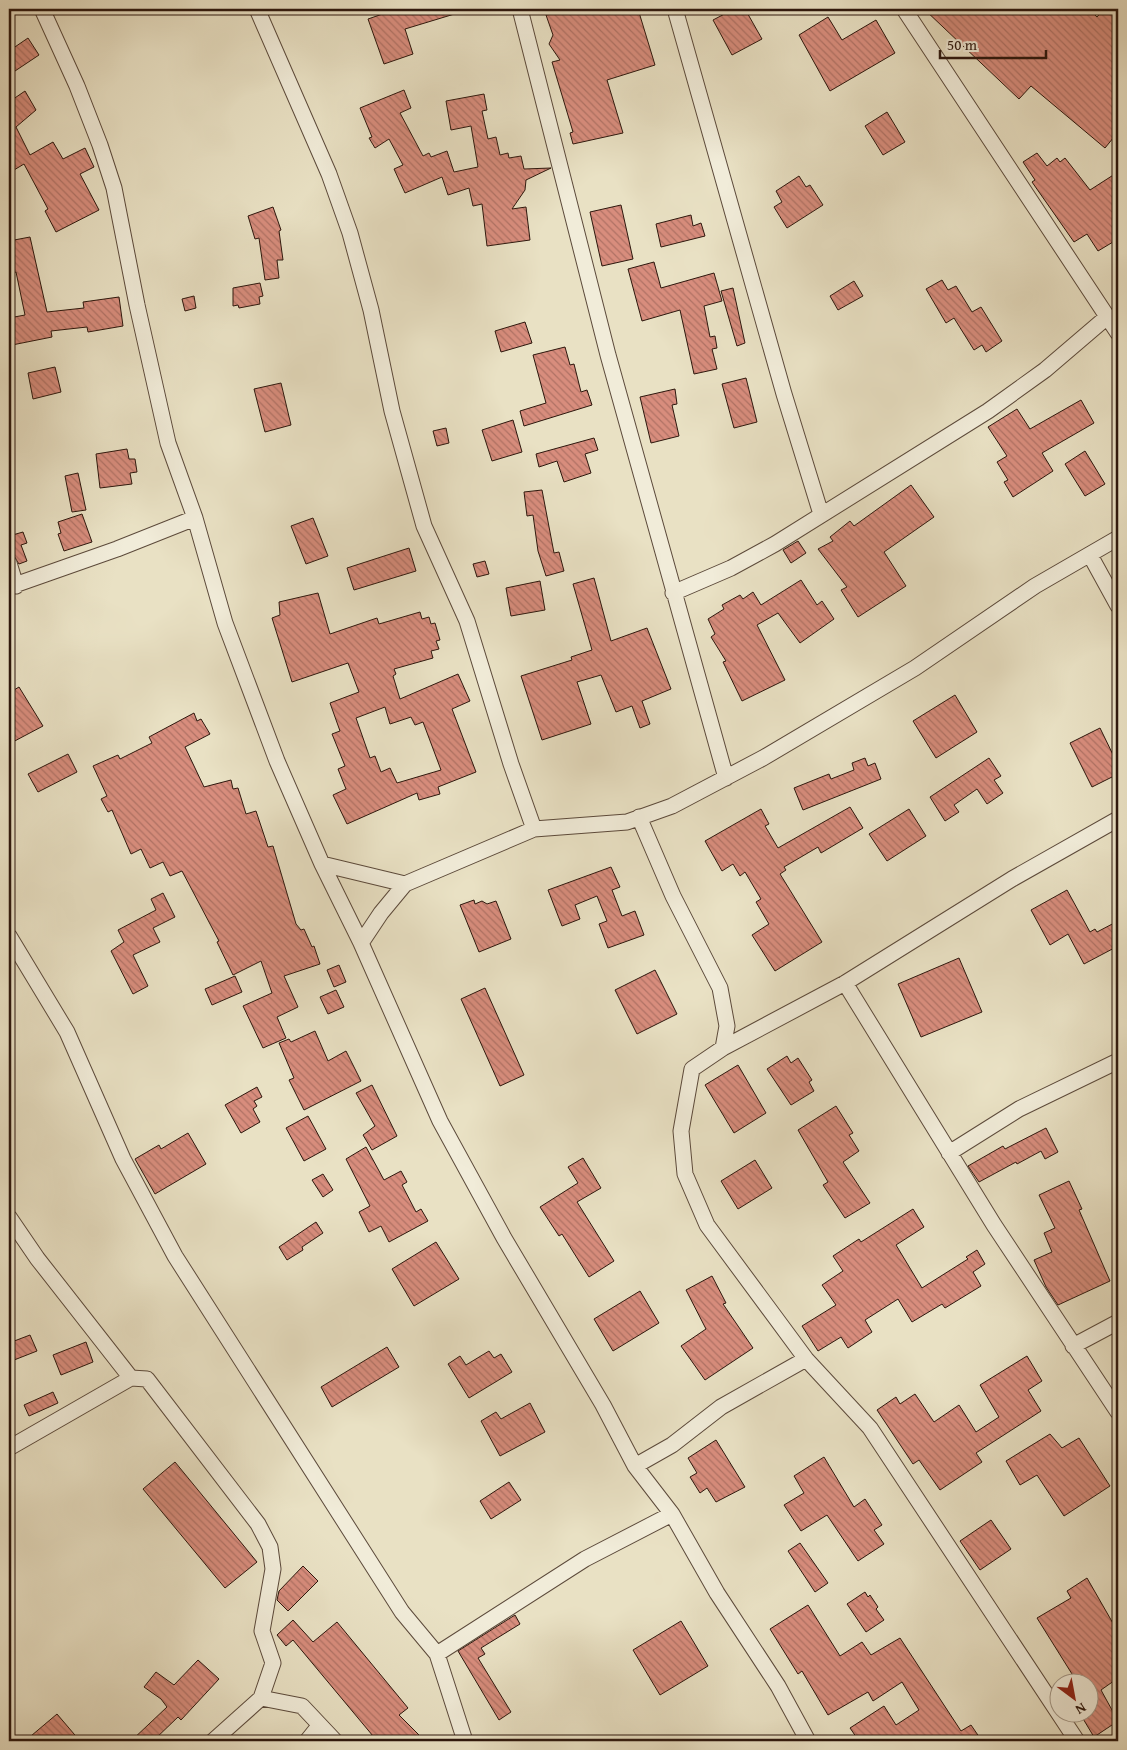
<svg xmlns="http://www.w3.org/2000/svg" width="1127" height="1750" font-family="'Gentium Book Plus',serif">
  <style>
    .building { fill: url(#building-back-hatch); stroke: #2d170d; fill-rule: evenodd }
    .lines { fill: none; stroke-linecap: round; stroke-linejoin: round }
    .minor-casing { stroke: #5c4a3b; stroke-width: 17 }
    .minor { stroke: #f1ecd9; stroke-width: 15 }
  </style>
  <defs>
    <pattern id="building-back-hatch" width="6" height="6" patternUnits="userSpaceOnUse" patternTransform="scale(1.25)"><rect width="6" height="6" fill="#d88d7d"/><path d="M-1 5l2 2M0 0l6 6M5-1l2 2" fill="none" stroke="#b07265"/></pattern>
  </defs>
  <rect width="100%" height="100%" fill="#e9e1c4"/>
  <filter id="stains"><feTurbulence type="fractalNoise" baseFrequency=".004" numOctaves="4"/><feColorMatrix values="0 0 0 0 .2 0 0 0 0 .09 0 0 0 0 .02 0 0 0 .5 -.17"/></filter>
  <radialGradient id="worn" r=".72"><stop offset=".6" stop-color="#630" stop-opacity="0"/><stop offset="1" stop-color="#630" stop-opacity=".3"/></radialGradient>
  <path class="building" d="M397,9h63l1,3 -56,17 8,25 -29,10 -16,-45z
    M571,9h67l17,56 -48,15 16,53 -50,11 -3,-11 3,-1 -21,-70 8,-2 -11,-16 4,-9 -7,-20z
    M734,9h11l17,30 -30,16 -19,-35z
    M924,9h165l8,8 7,-8h14v123l-13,16 -74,-62 -12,13z
    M828,17l14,23 34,-20 19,33 -65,38 -31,-56z
    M28,38l11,17 -30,20v-24z
    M404,90l7,18 -11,5 23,43 6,-3 2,4 16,-6 7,21 24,-5 -7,-41 -20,4 -5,-29 38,-7 3,16 -5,1 6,28 8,-2 4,18 8,-2 1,5 12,-2 3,13 27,-1 -25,12 -1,10 -13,19 14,-2 4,33 -43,6 -5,-42 -9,2 -4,-18 -21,7 -6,-18 -37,16 -11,-24 9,-4 -14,-26 -14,9 -6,-10 3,-1 -12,-29z
    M25,91l11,19 -20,17 14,28 23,-13 10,17 22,-11 9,19 -14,7 19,36 -43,22 -11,-21 3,-2 -24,-45 -15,9v-71z
    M887,112l18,30 -22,13 -18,-29z
    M1037,153l10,13 10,-8 3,4 5,-4 25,32 28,-18v67l-20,12 -11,-17 -13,8 -42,-60 3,-2 -12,-18z
    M799,176l7,11 4,-2 13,20 -36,23 -13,-21 8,-5 -6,-11z
    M621,205l12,54 -31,7 -12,-54z
    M273,207l8,23 -2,1 4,29h-6l2,18 -14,2 -6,-42 -4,1 -7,-23z
    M691,215l2,11 8,-3 4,13 -44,11 -5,-23z
    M30,237l17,75 37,-4 -1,-6 36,-5 4,29 -35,6 -1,-5 -36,4 1,6 -40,8 -3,-27 16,-3 -9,-43 -7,2v-33z
    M654,262l7,26 53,-15 8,28 -18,5 6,31 5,-1 2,12 -5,1 5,20 -23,5 -14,-64 -38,11 -14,-52z
    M942,280l6,10 8,-4 16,26 9,-5 21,34 -16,11 -4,-7 -8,5 -20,-32 -8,5 -20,-34z
    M854,281l9,15 -25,14 -8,-14z
    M260,283l3,13 -4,1 1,7 -21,4 -1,-3 -5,1v-18z
    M733,288l12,55 -8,3 -16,-55z
    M194,296l2,12 -11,3 -3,-12z
    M525,322l7,21 -31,9 -6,-21z
    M565,347l5,18 4,-1 7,28 6,-2 5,15 -68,21 -4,-15 26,-8 -13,-48z
    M55,367l6,25 -28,7 -5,-26z
    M746,378l11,44 -23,6 -12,-44z
    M281,383l10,42 -26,7 -11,-43z
    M675,389l2,15 -5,1 7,31 -28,7 -11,-46z
    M1081,400l13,23 -52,30 11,18 -40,26 -9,-15 4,-2 -11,-18 10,-6 -19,-29 29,-18 13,20z
    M513,420l9,32 -30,9 -10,-31z
    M446,428l3,15 -12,3 -4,-15z
    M594,438l4,12 -13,4 6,19 -27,9 -7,-21 -18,6 -3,-13z
    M127,449l2,10h6l2,13 -7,1 2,11 -32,4 -4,-34z
    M1085,451l20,33 -20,12 -20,-32z
    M78,473l8,37 -14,2 -7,-36z
    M911,485l23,32 -50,35 22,34 -48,31 -17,-27 6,-3 -29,-38 15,-8 -3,-4 20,-16 4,5z
    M542,490l12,63 5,-1 5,19 -18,5 -8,-25 -5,-36 -6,1 -3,-24z
    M82,514l10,28 -28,9 -6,-17 3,-1 -3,-11z
    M313,518l15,38 -22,8 -15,-38z
    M23,532l4,11 -6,2 6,16 -8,3 -6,-9 -4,-19z
    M798,541l8,12 -15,10 -8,-13z
    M409,548l7,23 -62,19 -7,-22z
    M485,561l4,13 -12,3 -4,-13z
    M594,578l17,63 36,-13 24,61 -29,12 8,23 -10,4 -8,-22 -16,6 -15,-37 -24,7 14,42 -49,16 -21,-64 51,-16 -1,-3 21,-7 -19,-66z
    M801,580l16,25 5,-4 12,18 -34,24 -22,-30 -21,12 28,55 -43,21 -19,-39 3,-1 -15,-24 4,-3 -7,-15 16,-10 -2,-4 18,-10 3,4 10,-7 8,13z
    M540,581l5,29 -34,6 -5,-28z
    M318,593l12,41 47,-16 2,6 41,-12 2,7 7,-2 2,7 4,-1 5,17 -4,1 3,8 -8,2 2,7 -39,11 2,5 -3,2 7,23 58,-25 12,27 -18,8 24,63 -38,15 2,7 -21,6 -2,-7 -70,31 -14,-29 13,-6 -8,-20 7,-3 -13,-32 8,-3 -10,-28 29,-11 -11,-29 -56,19 -20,-64 8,-3 -1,-13zM385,707l5,17 21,-7 4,8 8,-3 18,48 -44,13 -7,-15 -9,4 -6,-16 -5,2 -14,-40z
    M19,687l24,39 -34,18v-51z
    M955,695l22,37 -41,26 -23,-37z
    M194,713l3,8 4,-2 9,15 -25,13 19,40 27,-7 2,9 5,-1 8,26 10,-3 12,36 5,-1 23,78 5,6 3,-1 8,18 2,-1 6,18 -36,12 14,31 -21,10 9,21 -23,10 -20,-42 29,-13 -11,-32 -28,14 -16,-33 2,-1 -37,-70 -12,5 -7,-14 -13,6 -9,-19 -10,5 -19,-44 -4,2 -7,-13 6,-3 -14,-30 25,-11 2,4 32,-16 -3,-6z
    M1100,728l18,37v9l-26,13 -22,-44z
    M68,754l9,18 -39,20 -10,-18z
    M865,758l3,8 7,-3 6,16 -78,31 -9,-22 35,-14 2,5 23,-9 -2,-7z
    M989,758l12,18 -7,4 9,13 -16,11 -10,-15 -23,16 5,7 -14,9 -15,-24z
    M850,807l13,21 -42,25 -3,-6 -34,20 2,3 -6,4 42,68 -47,29 -23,-36 17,-11 -13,-22 5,-3 -16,-27 -5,4 -7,-12 -11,7 -17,-30 56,-32 8,15 -4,2 13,22z
    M909,809l17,27 -39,25 -18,-27z
    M611,867l9,20 -8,3 10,26 13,-5 9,24 -36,13 -9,-24 8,-3 -10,-25 -22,9 5,14 -18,7 -14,-36z
    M1067,890l23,42 5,-3 2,3 21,-11v25l-34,18 -16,-30 -18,11 -19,-35z
    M163,893l12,24 -22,11 7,14 -27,13 15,31 -15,8 -22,-43 13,-9 -6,-12 38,-20 -5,-11z
    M474,900l1,4 7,-3 5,3 9,-3 15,38 -32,13 -19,-47z
    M959,958l23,54 -61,25 -23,-53z
    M339,965l7,17 -12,5 -7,-17z
    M655,970l22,44 -40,20 -22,-44z
    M235,976l7,16 -30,13 -7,-16z
    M485,988l39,87 -24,11 -39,-87z
    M336,990l8,17 -16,7 -8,-17z
    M315,1031l13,30 18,-10 15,30 -57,29 -15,-30 5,-2 -15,-35 10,-4 2,3z
    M787,1056l4,7 7,-5 14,22 -3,2 5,9 -23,14 -24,-36z
    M738,1065l28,48 -32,20 -29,-48z
    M372,1085l25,51 -25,14 -9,-15 12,-9 -19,-33z
    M257,1087l5,10 -8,4 3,5 -4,3 7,13 -19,11 -16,-28z
    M836,1106l17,27 -4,2 10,16 -16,11 27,41 -25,15 -22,-33 5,-3 -30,-52z
    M308,1116l18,33 -22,12 -18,-33z
    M1046,1128l12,24 -13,7 -4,-8 -24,13 -1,-2 -37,20 -11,-16 35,-20 2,3z
    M188,1133l18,31 -51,30 -20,-35 24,-14 2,4z
    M366,1147l18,33 17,-9 6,11 -5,3 14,27 5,-3 7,12 -39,21 -8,-16 -12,6 -10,-20 11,-6 -24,-47z
    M583,1158l18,30 -24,14 37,59 -25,16 -27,-43 -3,2 -19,-29 38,-24 -10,-16z
    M755,1160l17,28 -34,21 -17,-28z
    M323,1174l10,16 -10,7 -11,-17z
    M1069,1181l13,28 -3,1 31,71 -52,24 -12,-18 -12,-27 18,-8 -8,-19 11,-5 -16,-33z
    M913,1209l11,18 -28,18 26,43 46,-29 -2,-2 11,-7 8,14 -12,8 8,14 -36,22 -3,-4 -30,18 -14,-23 -33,21 7,12 -24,16 -7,-11 -23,14 -16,-25 34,-21 -14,-20 21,-14 -10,-15 26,-17 2,3z
    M316,1222l7,11 -21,14 1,3 -16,10 -8,-13z
    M436,1242l23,37 -45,27 -22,-37z
    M712,1276l14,27 -3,1 30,44 -48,32 -24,-34 25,-17 -20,-39z
    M640,1291l19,32 -46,28 -19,-32z
    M30,1335l7,16 -28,11v-19z
    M86,1342l7,20 -32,13 -8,-20z
    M387,1347l12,20 -67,40 -11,-20z
    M489,1351l5,7 7,-4 11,18 -43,26 -21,-34 12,-8 6,9z
    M1027,1356l15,25 -14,9 13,21 -65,42 6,9 -42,28 -21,-30 -6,4 -36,-54 19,-13 4,7 15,-10 19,28 25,-17 17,27 23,-15 -19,-32z
    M53,1392l5,11 -29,13 -5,-11z
    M530,1403l15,29 -45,24 -19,-35 15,-9 5,7z
    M1050,1434l12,14 17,-10 31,48 -46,30 -27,-41 -17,10 -14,-24z
    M716,1440l29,47 -29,15 -9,-14 -7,5 -10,-16 7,-4 -9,-15z
    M824,1457l30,50 11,-8 17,26 -8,5 10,14 -26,17 -31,-46 -26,16 -17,-26 20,-12 -10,-17z
    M175,1462l82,100 -32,26 -82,-99z
    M509,1482l12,18 -30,19 -11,-18z
    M991,1520l20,29 -31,21 -20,-29z
    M800,1543l28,40 -13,9 -27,-41z
    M303,1566l15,15 -30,30 -11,-11 2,-9z
    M1087,1578l31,54v46l-17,12 17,31 -24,16 -15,-25h11v-30h-13l-40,-64 34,-20 -4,-7z
    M865,1592l3,5 2,-2 8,12 -2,2 8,11 -18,12 -19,-28z
    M808,1605l32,51 22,-14 9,13 29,-17 61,93 10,-6 11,16h-123l-9,-13 34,-22 12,19 23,-15 -17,-28 -29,19 -5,-9 -40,23 -26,-44 -4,3 -28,-45z
    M515,1615l5,9 -39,24 4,6 -7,4 33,54 -12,8 -41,-69z
    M293,1620l20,22 24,-20 71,86 -9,7 21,21 -6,5h-33l-7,-6 -1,1 -80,-96 -7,6 -9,-11z
    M681,1621l27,45 -48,29 -27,-45z
    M198,1660l21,19 -38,41 -3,-3 -25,24h-22l36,-34 -6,-8 -17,-12 12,-15 18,13z
    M57,1714l23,27h-55z"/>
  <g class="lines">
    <g class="minor-casing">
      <path id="minor" d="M42,9l35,77 23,59 14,43 23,117 31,138 27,75 30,105 52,138 45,103 39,79 79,178 64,117 99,167 32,61 37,48 45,79 61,93 30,55
        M257,9l72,165 21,59 21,77 21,101 32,115 43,95 44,143 23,65
        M520,9l88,346 118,423
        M675,9l109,385 37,120
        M904,9l214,324
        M1090,555l28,51
        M9,563l7,23
        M9,587l108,-38 78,-31
        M673,593l58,-25 44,-24 213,-133 57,-41 62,-53
        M639,817l34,79 47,92 7,38 -4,22 -31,21 -11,62 4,43 22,51 99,134 64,69 207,313
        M322,864l83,20
        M9,936l58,96 56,127 52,97 227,356 35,42 28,87
        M361,943l20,-30 24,-29 129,-55 93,-7 45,-16 91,-48 152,-90 120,-82 83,-48
        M845,983l149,242 124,187
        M723,1048l122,-65 167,-104 106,-60
        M949,1153l70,-44 99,-48
        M9,1217l28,41 94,120
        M1073,1346l45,-24
        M9,1448l122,-70 16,1 111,145 12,23 3,22 -11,62 11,32 -12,35 -48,43
        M635,1466l37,-21 49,-38 85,-48
        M437,1654l148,-95 87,-45
        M261,1698l41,8 33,35
        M307,1741l12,-15"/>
    </g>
    <use href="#minor" class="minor"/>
  </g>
  <rect width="1127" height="1750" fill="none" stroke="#e9e1c4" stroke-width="30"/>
  <rect x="10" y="10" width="1107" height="1730" fill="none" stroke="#2d170d" stroke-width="2.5"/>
  <rect x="15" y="15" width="1097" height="1720" fill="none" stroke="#2d170d"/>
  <g transform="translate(1074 1698) rotate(148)"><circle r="24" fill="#f1ecd9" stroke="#a39787"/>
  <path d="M0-4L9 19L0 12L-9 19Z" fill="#8f2418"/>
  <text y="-8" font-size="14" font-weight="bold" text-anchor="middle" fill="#2d170d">N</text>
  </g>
  <path d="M940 50v8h106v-8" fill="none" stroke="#2d170d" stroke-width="2.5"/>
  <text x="947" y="50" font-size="15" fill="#2d170d" stroke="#f1ecd9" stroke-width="4" paint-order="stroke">50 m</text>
  <rect width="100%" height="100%" filter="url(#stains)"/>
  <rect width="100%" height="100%" fill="url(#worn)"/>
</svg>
